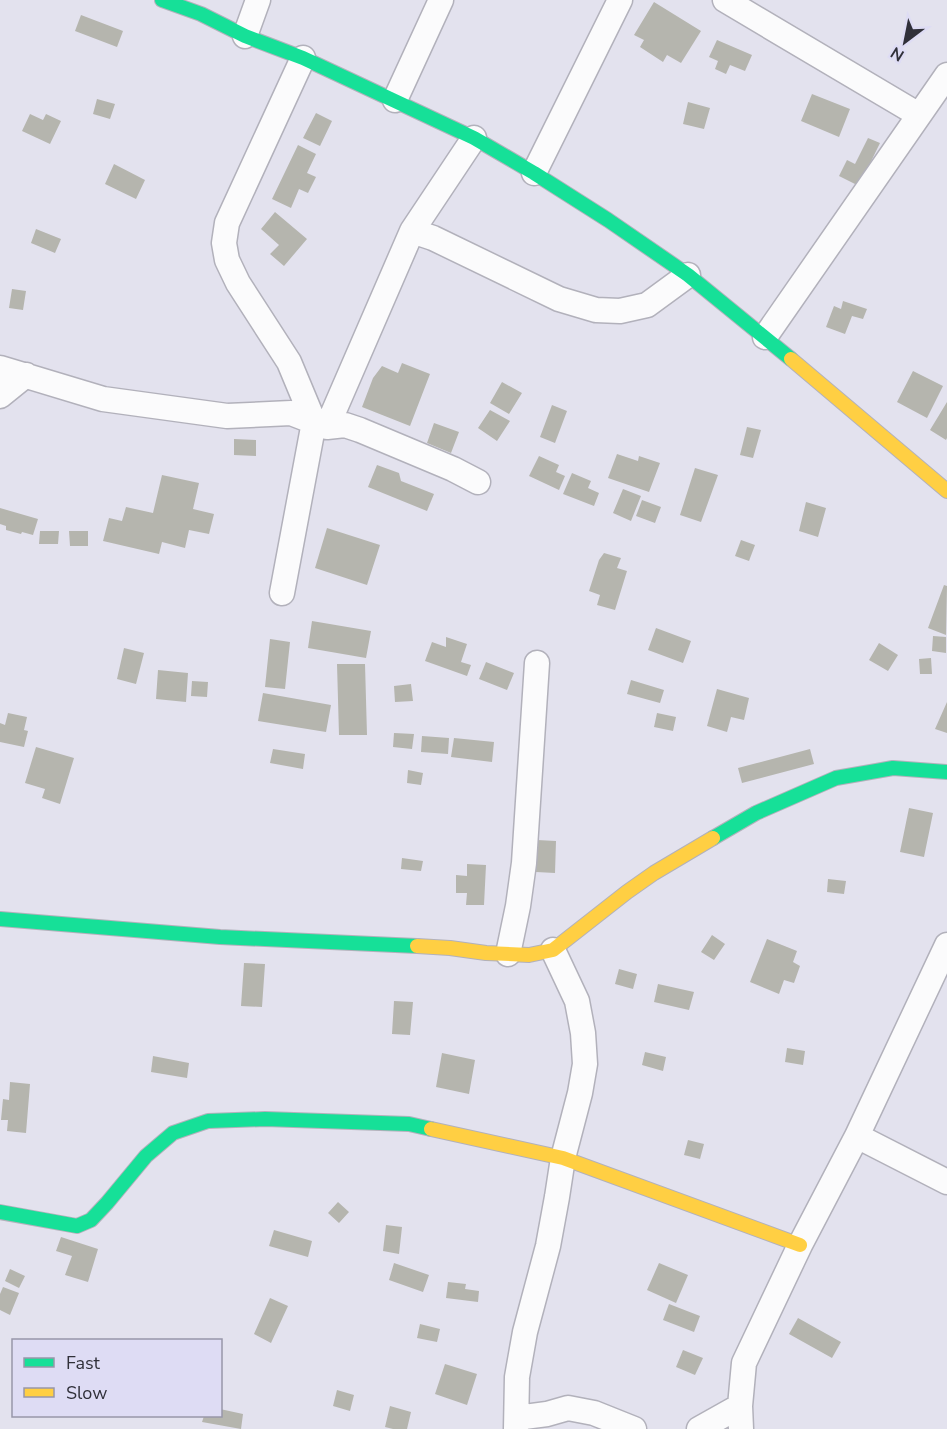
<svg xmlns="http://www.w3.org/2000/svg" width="947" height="1429" font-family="'Nunito Sans',sans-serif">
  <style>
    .building { fill: #b5b5ae }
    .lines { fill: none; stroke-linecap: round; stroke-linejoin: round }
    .street-casing { stroke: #b2b1bb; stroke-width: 27 }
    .fast-casing { stroke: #b2b1bb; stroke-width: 16 }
    .slow-casing { stroke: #b2b1bb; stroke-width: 16 }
    .street { stroke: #fbfbfc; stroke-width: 24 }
    .fast { stroke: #16e098; stroke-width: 14 }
    .slow { stroke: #ffcf43; stroke-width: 14 }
  </style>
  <rect width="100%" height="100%" fill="#e3e2ee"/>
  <path class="building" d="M654,2l47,29 -20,32 -14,-8 -4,7 -23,-15 4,-7 -10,-5z
    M81,15l42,16 -6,16 -42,-16z
    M717,40l35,15 -7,16 -15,-6 -4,9 -11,-5 3,-8 -9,-4z
    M812,94l38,15 -11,28 -38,-16z
    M97,99l18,5 -5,15 -17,-5z
    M688,102l22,6 -6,21 -21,-5z
    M316,113l16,8 -12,25 -17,-8z
    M30,114l13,6 3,-6 15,7 -11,23 -28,-13z
    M868,138l12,5 -21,43 -20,-10 8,-16 8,4z
    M298,145l18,9 -9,19 9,4 -8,16 -9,-4 -8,19 -19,-9z
    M114,164l31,16 -9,19 -31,-15z
    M275,212l32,27 -23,27 -14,-12 9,-9 -18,-16z
    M36,229l25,10 -6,14 -24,-10z
    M12,289l14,2 -3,19 -14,-2z
    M843,301l24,8 -4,10 -11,-3 -7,18 -19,-7 8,-21 7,3z
    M402,363l28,11 -20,52 -48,-19 11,-29 9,-12 16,7z
    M913,371l30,15 -16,32 -30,-16z
    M502,382l20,11 -13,21 -19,-11z
    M947,402v36l-1,2 -16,-10z
    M552,405l15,6 -12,32 -15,-6z
    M490,410l20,11 -13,20 -19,-13z
    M434,423l25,9 -8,21 -24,-10z
    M747,427l14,3 -8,28 -13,-3z
    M234,439l22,1v16l-22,-1z
    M617,454l21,7 1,-5 21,7 -11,29 -41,-14z
    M539,456l20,9 -3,7 9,4 -6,14 -30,-14z
    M377,465l22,8 2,8 33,13 -7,17 -59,-24z
    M695,468l23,7 -17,47 -21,-7z
    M572,473l19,8 -3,7 11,5 -5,13 -31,-12z
    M162,475l37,8 -6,26 21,5 -5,20 -20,-4 -4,18 -23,-6 -3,12 -56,-13 6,-23 13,3 4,-14 27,6z
    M623,489l18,7 -10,25 -18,-8z
    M642,500l19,7 -6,16 -19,-7z
    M806,502l20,6 -8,29 -19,-6z
    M0,508l38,11 -5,16 -11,-3 -1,2 -15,-4v-4l-6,-2z
    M327,528l53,17 -13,40 -52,-17z
    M40,531h19l-1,13h-19z
    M69,531h19v15h-18z
    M741,540l14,5 -6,16 -14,-5z
    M604,553l17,5 -4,10 10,3 -12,39 -18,-5 3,-10 -11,-4 10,-31z
    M944,585l3,1 -1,49 -18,-7z
    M312,621l59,10 -5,27 -58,-10z
    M656,628l35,13 -8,22 -35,-13z
    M933,636l13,1v16l-14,-2z
    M446,637l21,7 -6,18 10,3 -4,11 -42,-15 7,-19 14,5z
    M270,639l20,3 -5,47 -20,-2z
    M879,643l19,12 -10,16 -19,-11z
    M124,648l20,5 -8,31 -19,-5z
    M931,658l1,16h-12l-1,-15z
    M486,662l28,11 -7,17 -28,-11z
    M337,664h28l2,71h-28z
    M158,670l30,3 -2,29 -30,-3z
    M631,680l33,10 -4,13 -33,-9z
    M192,681l16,1 -1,15 -16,-1z
    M411,684l2,17 -18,1 -1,-16z
    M717,689l32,9 -5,22 -13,-3 -4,15 -20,-6z
    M263,693l68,12 -5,27 -68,-11z
    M947,702v31l-12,-4z
    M8,713l19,4 -3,13 4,1 -4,16 -24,-5v-19l5,2z
    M657,713l19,4 -3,14 -19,-4z
    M394,733l20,1 -2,15 -19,-2z
    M422,736l27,2 -1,16 -27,-2z
    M454,738l40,4 -2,20 -41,-5z
    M36,747l38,11 -14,46 -18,-6 3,-9 -20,-6z
    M273,749l32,5 -2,15 -33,-6z
    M810,749l4,15 -72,19 -4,-15z
    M408,770l15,3 -2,12 -14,-2z
    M909,808l24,5 -9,44 -24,-5z
    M537,840l19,1 -1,32 -19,-1z
    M402,858l21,3 -2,10 -20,-2z
    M467,864l19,1 -2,40h-18l1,-12h-11v-18l11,1z
    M828,879l18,2 -2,13 -17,-2z
    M712,935l13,9 -11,16 -13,-8z
    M767,939l30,12 -4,11 7,4 -6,17 -10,-3 -5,14 -29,-12z
    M244,963l21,1 -3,43 -21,-1z
    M619,969l18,5 -4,15 -18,-5z
    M658,984l36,8 -5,18 -35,-8z
    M394,1001l19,1 -3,33 -18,-1z
    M787,1048l18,3 -2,14 -18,-3z
    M645,1052l21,5 -3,14 -21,-6z
    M442,1053l33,7 -6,34 -33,-7z
    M153,1056l36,7 -2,15 -36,-6z
    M10,1082l20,2 -4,49 -19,-2 1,-11h-7l2,-21 6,1z
    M688,1140l16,4 -4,15 -16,-4z
    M338,1202l11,10 -10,11 -11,-10z
    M386,1225l16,2 -3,27 -16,-3z
    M274,1230l38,11 -4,16 -39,-11z
    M61,1237l37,12 -10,33 -23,-7 7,-19 -16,-5z
    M394,1263l35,12 -6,17 -34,-12z
    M659,1263l29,12 -12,28 -29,-13z
    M10,1269l15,7 -6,12 -14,-7z
    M448,1282l18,2 -1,5 14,2 -1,11 -32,-4z
    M3,1287l16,6 -9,22 -10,-5v-16z
    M270,1298l18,8 -17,37 -17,-9z
    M669,1304l31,12 -6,16 -31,-12z
    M798,1318l43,24 -9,16 -43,-24z
    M420,1324l20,5 -3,13 -20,-4z
    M683,1350l20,8 -8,17 -19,-8z
    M445,1364l32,10 -10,31 -32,-11z
    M337,1390l17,5 -4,16 -17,-5z
    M390,1406l21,6 -4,17h-14l-8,-2z
    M220,1409l23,5 -2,15 -39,-7 2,-6h16z"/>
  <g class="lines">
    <g class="street-casing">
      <path id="street" d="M725,0l194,115
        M245,36l13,-36
        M395,100l46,-100
        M534,173l86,-173
        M412,231l62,-93
        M765,337l182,-262
        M0,368l103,31 124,17 64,-3 36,14 18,-2 15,5 93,39 25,13
        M0,396l26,-21
        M327,427l85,-196 21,7 126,61 37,11 24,1 27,-6 41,-30
        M282,593l32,-171 -25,-60 -51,-79 -11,-23 -3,-17 3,-20 76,-165
        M508,954l10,-48 6,-43 13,-200
        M857,1136l90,46
        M517,1418l30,-4 21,-6 26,5 40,16
        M516,1429l1,-52 8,-45 23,-86 9,-49 6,-39 17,-65 5,-29 -2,-31 -6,-32 -24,-51
        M699,1429l41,-23
        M741,1429l-1,-23 4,-43 56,-118 57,-109 90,-191"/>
    </g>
    <g class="fast-casing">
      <path id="fast" d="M162,0l39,14 44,22 58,22 171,80 60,35 74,47 80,55 103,84
        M713,838l43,-25 80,-35 57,-10 54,4
        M0,919l220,18 197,9
        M0,1212l77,14 14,-6 16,-17 39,-47 27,-23 35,-12 57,-2 144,5 22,5"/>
    </g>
    <g class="slow-casing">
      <path id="slow" d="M791,359l156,132
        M417,946l33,2 36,5 43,2 24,-5 74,-58 27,-19 59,-35
        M431,1129l132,29 237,87"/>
    </g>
    <use href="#street" class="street"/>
    <use href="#fast" class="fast"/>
    <use href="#slow" class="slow"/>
  </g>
  <rect x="12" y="1339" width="210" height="78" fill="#dedcf4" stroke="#9897a9" stroke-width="1.5"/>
  <rect x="24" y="1358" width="30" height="9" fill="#16e098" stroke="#9897a9" stroke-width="1.5"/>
  <text x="66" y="1369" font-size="18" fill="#303039">Fast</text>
  <rect x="24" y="1388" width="30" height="9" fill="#ffcf43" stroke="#9897a9" stroke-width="1.5"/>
  <text x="66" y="1399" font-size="18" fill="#303039">Slow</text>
  <g transform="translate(905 42) rotate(212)" stroke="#dedcf4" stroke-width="4.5" paint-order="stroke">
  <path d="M0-4.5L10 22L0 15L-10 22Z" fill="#303039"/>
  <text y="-9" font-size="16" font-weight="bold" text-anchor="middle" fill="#303039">N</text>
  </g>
</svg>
